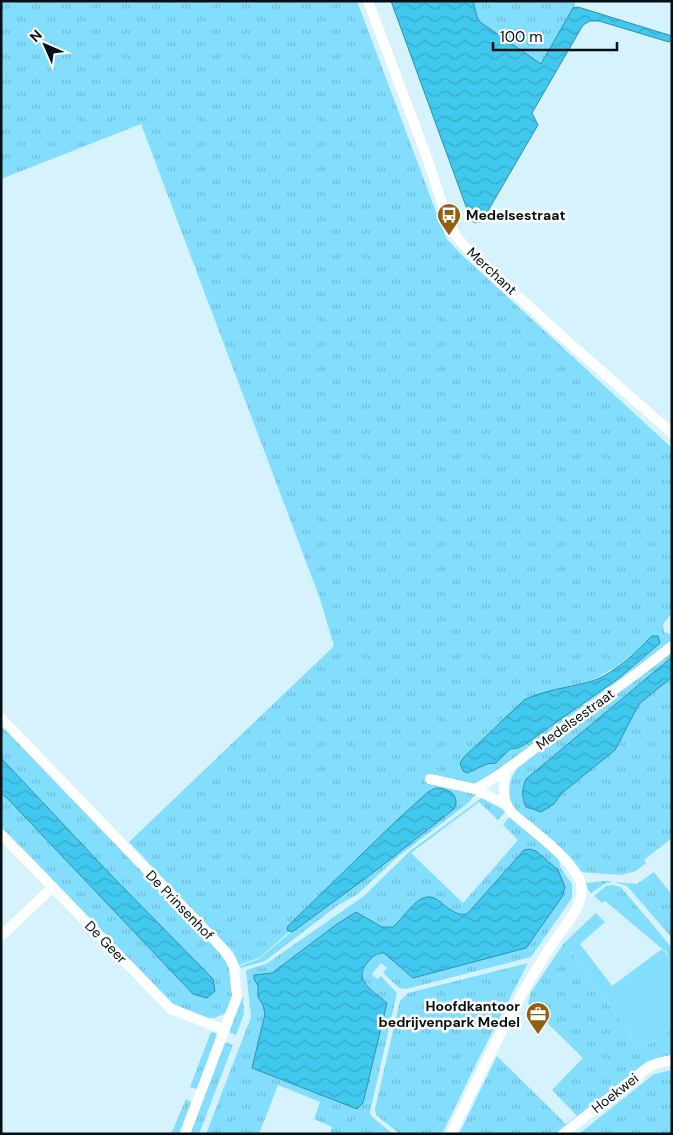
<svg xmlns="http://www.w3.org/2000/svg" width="673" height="1135" font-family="'DM Sans',sans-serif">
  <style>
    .grass { fill: url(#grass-tufts); fill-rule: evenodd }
    .green { fill: #82defc }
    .water { fill: url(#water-waves); stroke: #2e91ad }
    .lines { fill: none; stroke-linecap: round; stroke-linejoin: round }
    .street { stroke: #fff; stroke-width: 10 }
    .labels { text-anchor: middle; stroke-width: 5; stroke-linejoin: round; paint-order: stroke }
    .poi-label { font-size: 14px; font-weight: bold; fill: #041014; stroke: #fff; text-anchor: start }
    .street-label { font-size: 14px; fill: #041014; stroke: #fff }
  </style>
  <defs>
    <pattern id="grass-tufts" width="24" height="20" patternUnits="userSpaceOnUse" patternTransform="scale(1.25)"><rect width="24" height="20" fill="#82defc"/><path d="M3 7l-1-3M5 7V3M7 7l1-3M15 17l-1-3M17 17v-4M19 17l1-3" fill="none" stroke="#6fbdd7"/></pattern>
    <pattern id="water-waves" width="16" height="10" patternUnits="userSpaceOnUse" patternTransform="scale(1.25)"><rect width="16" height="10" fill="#40c8ee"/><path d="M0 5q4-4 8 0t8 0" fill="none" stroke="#37abcb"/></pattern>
  </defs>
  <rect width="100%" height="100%" fill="#d6f3fd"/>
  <path class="grass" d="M1,1h356l89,237 16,17 210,193v165l-9,11 1,8 8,3v8l-142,104 -49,34 -5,13 -9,10 -71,54 -38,36 -21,12 -72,55 -24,7 -1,-2 19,-7 32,-27 79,-57 84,-66 -19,-21 -3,1 -36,32 -108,105 1,6 -30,26 -20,7 -5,-12 -105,-111 205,-196 -14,-47 -179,-475 -140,55zM660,643l-41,35 -92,65 -9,5 -8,1 -10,10 -18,7 -22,-3 4,-6 26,-26 40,-34 61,-16 25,-14 26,-21z
    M473,1h102v6l-34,57 -61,-42 -3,-5z
    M672,650v7l-146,122 -3,8 -1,12 10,11 9,2 13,-8 8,-11 53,-43 24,-46 33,-27v161l-28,22 2,3 -10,8 -15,4 -41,-3 -69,-66c-3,-19 -3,-25 8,-40z
    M1,724l223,233c8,17 14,41 0,57l-10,4h-6l-37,-15 -146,-152 -24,-23v-34l5,3 187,197 20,-15 -102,-104 -110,-117z
    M483,797l15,8 7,7 -7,8 -19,-18 -68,51 52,50 55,-63 -15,-15 7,-9 49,43 1,8 12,17v14l-41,59 -125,32 -7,-1 -16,-15 4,-5 -6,-5 -9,11 5,5 4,-3 16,17 -27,119 1,4 22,18h-63l2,-7 -18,-8 6,-17 -42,-17 -19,49h-53l45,-117 -5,-47 20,-6 98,-68 46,-45zM524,850l-111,128 -29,-25c-8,0 -12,4 -17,10 -15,18 8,29 20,40l-24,100 -6,6 -105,-41 13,-54 -2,-9 -5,-8v-11l-4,-11 18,-2 65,-49 19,-12 26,15h11l27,-28c6,0 13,0 18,1 12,4 12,17 29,14z
    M654,872l18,23v43l-45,-52 -13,-4 -8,1 -15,10 -3,-3 -2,-7 17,-2 34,3z
    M612,885l9,2 51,61v12l-6,-8 -61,-51 -3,2 -8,-7 12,-10z
    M564,943l77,106 31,-20v27l-24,5 -92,73h-97l38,-78 69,68 11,-8 -25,-26 31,-32 -55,-54 3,-12z
    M528,963l-50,97 -36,74h-42l-24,-19 -1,-6 25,-108 8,-8z
    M243,996l1,18 -8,21 -7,-3z
    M211,1032l6,2 -20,55 -7,-2z
    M224,1042l9,3 -34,89h-9z
    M672,1070v64h-93l75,-60z
    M186,1099l5,3 -12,32h-8z"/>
  <path class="green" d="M596,913l9,9 -25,22 32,42 50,-37 10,11v69l-31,20 -77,-106z"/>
  <path class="water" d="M391,1h82l4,16 3,5 61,42 32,-56 5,-1 94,29v4l-3,2 -70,-21h-9l-7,4 -51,88 6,12 -56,96 -7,2 -4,-3z
    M652,636h6l2,7 -41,35 -92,65 -9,5 -8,1 -14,14 -9,1 -20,9 -4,-2 -3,-8 4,-6 60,-57c20,-10 43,-12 65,-18 24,-7 46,-29 63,-46z
    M672,657v20l-33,27 -24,46 -53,43 -8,11 -13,8 -15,-5c-5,-10 -4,-18 0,-28z
    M1,758l110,117 102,104 2,12 -8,7 -14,-4 -187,-197 -5,-3z
    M435,788c13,0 26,7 19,21l-84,66 -75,55 -4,2 -4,-2 1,-4 108,-105 32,-29z
    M529,849l7,2 22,19 7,17 -3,10 -36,51 -113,30 -29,-25c-8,0 -12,4 -17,10 -15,18 8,29 20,40l-24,100 -6,6 -105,-41 13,-54 -2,-9 -5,-8v-11l-4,-7v-4l18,-2 65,-49 19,-12 26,15h11c8,-7 19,-23 28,-28 18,-10 27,19 46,15l57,-64z"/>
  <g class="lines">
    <path class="street" d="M368,1l58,154 20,60 10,21 12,14 88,81 116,102
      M1,718l223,232 6,9 4,8 3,30 -52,137
      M430,779l45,10 31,16
      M475,789c25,-12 45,-30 67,-46 43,-32 88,-63 130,-97
      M1,834l170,175 54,21
      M1,936l52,-49
      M451,1134c32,-66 63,-133 104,-194 11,-17 30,-34 26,-56 -5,-22 -50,-55 -68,-70 -13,-16 -8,-23 -8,-43
      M563,1134l84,-66 11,-5 14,-3"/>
  </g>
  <defs>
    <g id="bus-pin" transform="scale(1.25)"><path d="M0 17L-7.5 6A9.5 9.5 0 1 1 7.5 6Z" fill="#936012" stroke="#fff"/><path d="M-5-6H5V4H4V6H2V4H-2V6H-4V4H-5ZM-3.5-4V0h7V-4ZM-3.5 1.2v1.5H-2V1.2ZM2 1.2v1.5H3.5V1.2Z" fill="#fff"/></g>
    <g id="office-pin" transform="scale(1.25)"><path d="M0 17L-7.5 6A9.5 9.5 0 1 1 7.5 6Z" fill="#936012" stroke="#fff"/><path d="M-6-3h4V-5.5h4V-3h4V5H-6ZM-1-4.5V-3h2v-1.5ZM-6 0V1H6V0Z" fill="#fff"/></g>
  </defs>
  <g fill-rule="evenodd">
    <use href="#bus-pin" x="449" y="215"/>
    <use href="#office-pin" x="538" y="1014"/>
  </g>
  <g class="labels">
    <g class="poi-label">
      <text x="466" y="220">Medelsestraat</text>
      <text x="520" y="1011" text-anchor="end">Hoofdkantoor<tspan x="520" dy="16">bedrijvenpark Medel</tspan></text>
    </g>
    <g class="street-label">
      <text transform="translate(492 271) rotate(43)" y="5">Merchant</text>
      <text transform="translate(575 719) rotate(-36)" y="5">Medelsestraat</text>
      <text transform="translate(180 905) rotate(46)" y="5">De Prinsenhof</text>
      <text transform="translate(106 942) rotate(46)" y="5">De Geer</text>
      <text transform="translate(615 1093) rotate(-38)" y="5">Hoekwei</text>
    </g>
  </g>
  <rect width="673" height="1135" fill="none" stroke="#041014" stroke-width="5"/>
  <g transform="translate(45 45) rotate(315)" stroke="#ffffff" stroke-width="4" paint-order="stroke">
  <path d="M0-4L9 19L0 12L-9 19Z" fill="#041014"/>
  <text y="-8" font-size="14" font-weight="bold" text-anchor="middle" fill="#041014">N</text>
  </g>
  <path d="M493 42v8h124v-8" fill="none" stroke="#041014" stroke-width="2.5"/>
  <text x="500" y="42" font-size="15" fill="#041014" stroke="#ffffff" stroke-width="4" paint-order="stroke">100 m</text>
</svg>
